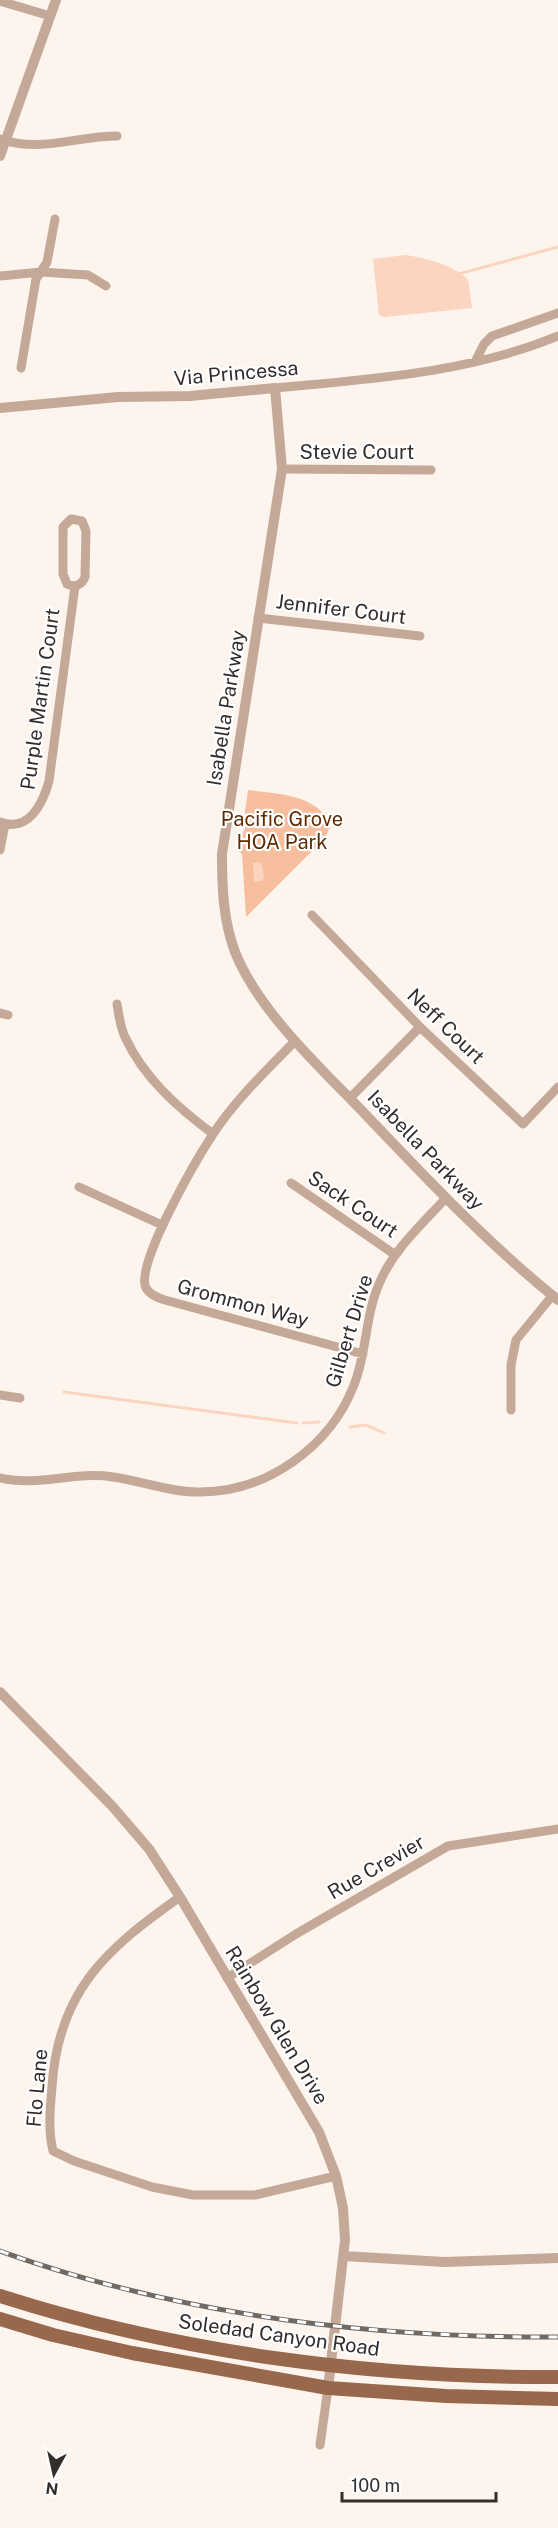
<svg xmlns="http://www.w3.org/2000/svg" width="558" height="2528" font-family="'Public Sans',sans-serif">
  <style>
    .green { fill: #f6be9d }
    .water { fill: #fbd5bf }
    .lines { fill: none; stroke-linecap: round; stroke-linejoin: round }
    .stream { stroke: #fbd5bf; stroke-width: 3 }
    .minor { stroke: #c4a999; stroke-width: 9 }
    .tertiary { stroke: #c4a999; stroke-width: 10 }
    .primary { stroke: #97684c; stroke-width: 14 }
    .rail-casing { stroke: #706a66; stroke-width: 5 }
    .rail { stroke: #fff; stroke-width: 3; stroke-dasharray: 9; stroke-linecap: butt }
    .labels { text-anchor: middle; stroke-width: 4.5; stroke-linejoin: round; paint-order: stroke }
    .street-label { font-size: 20px; fill: #332e2c; stroke: #fff }
    .park-label { font-size: 20px; fill: #602b00; stroke: #fff }
  </style>
  <rect width="100%" height="100%" fill="#fef4ee"/>
  <path class="green" d="M248,790c28,4 73,4 82,37l-5,11 -79,79 -4,-63 -3,-3 2,-14 6,-13 -2,-12z"/>
  <path class="water" d="M406,255c23,4 44,9 62,24l4,29 -88,9 -5,-2 -6,-56z
    M259,862l3,2 2,14 -3,3 -7,1 -1,-19z"/>
  <g class="lines">
    <path class="stream" d="M458,274l100,-27
      M64,1392l233,31
      M303,1423l16,-1
      M350,1427l16,-2 18,8"/>
    <path class="minor" d="M0,1l50,15
      M0,139c40,14 76,-3 117,-3
      M0,276l41,-4 47,3 18,11
      M475,362l9,-18 8,-8 66,-23
      M21,368l15,-89 11,-17 8,-43
      M275,388c95,-9 194,-15 283,-52
      M282,469l149,1
      M71,519l11,2 4,10 -1,46c-3,8 -10,11 -18,7l-4,-10v-47z
      M258,618l162,18
      M0,822c29,11 43,-19 49,-41l26,-195
      M0,850l5,-26
      M312,915l108,112 103,97 35,-37
      M117,1004c2,11 3,23 8,33 19,41 52,70 88,97
      M0,1013l8,2
      M295,1041c-28,29 -59,58 -82,93 -15,23 -79,132 -67,154 4,7 12,10 19,12l198,54
      M350,1098l70,-71
      M291,1183l103,71
      M79,1187l83,38
      M0,1395l20,3
      M511,1410v-45l5,-25 36,-44
      M0,1478c38,9 75,-7 113,-1 29,4 56,15 85,15 68,1 132,-45 156,-107 13,-32 11,-69 25,-101 14,-34 42,-59 67,-86
      M180,1897c-74,52 -122,94 -128,190 -2,22 -4,43 1,64l21,10 78,26 41,8h62l81,-19
      M227,1978l69,-44 152,-88 110,-17
      M320,2445l8,-57"/>
    <path class="tertiary" d="M0,156l56,-156
      M0,408l118,-11 72,-1 85,-8 7,81 -60,385c0,33 1,66 13,98 24,60 86,116 130,162 62,65 123,130 193,186
      M0,1692l113,115 36,42 31,48 139,235 17,44 7,32 2,32 -17,148
      M344,2256l100,6 114,-4"/>
    <path class="primary" d="M0,2296c178,57 371,82 558,81
      M0,2319l53,16 79,18 196,35 118,8 112,3"/>
    <g class="rail-casing">
      <path id="rail" d="M0,2251c178,64 370,87 558,86"/>
    </g>
    <use href="#rail" class="rail"/>
  </g>
  <g class="labels">
    <g class="street-label">
      <text transform="translate(236 373) rotate(-5)" y="7">Via Princessa</text>
      <text x="357" y="459">Stevie Court</text>
      <text transform="translate(341 609) rotate(7)" y="7">Jennifer Court</text>
      <text transform="translate(40 699) rotate(-82)" y="7">Purple Martin Court</text>
      <text transform="translate(226 708) rotate(-81)" y="7">Isabella Parkway</text>
      <text transform="translate(446 1026) rotate(44)" y="7">Neff Court</text>
      <text transform="translate(426 1150) rotate(46)" y="7">Isabella Parkway</text>
      <text transform="translate(353 1204) rotate(34)" y="7">Sack Court</text>
      <text transform="translate(243 1303) rotate(15)" y="7">Grommon Way</text>
      <text transform="translate(349 1331) rotate(-73)" y="7">Gilbert Drive</text>
      <text transform="translate(376 1867) rotate(-30)" y="7">Rue Crevier</text>
      <text transform="translate(277 2025) rotate(59)" y="7">Rainbow Glen Drive</text>
      <text transform="translate(37 2088) rotate(-85)" y="7">Flo Lane</text>
      <text transform="translate(279 2335) rotate(8)" y="7">Soledad Canyon Road</text>
    </g>
    <g class="park-label">
      <text x="282" y="826">Pacific Grove<tspan x="282" dy="23">HOA Park</tspan></text>
    </g>
  </g>
  <g transform="translate(54 2474) rotate(188)" stroke="#ffffff" stroke-width="4.5" paint-order="stroke">
  <path d="M0-4.5L10 22L0 15L-10 22Z" fill="#332e2c"/>
  <text y="-9" font-size="16" font-weight="bold" text-anchor="middle" fill="#332e2c">N</text>
  </g>
  <path d="M342 2492v9h154v-9" fill="none" stroke="#332e2c" stroke-width="3"/>
  <text x="351" y="2492" font-size="18" fill="#332e2c" stroke="#ffffff" stroke-width="4.5" paint-order="stroke">100 m</text>
</svg>
